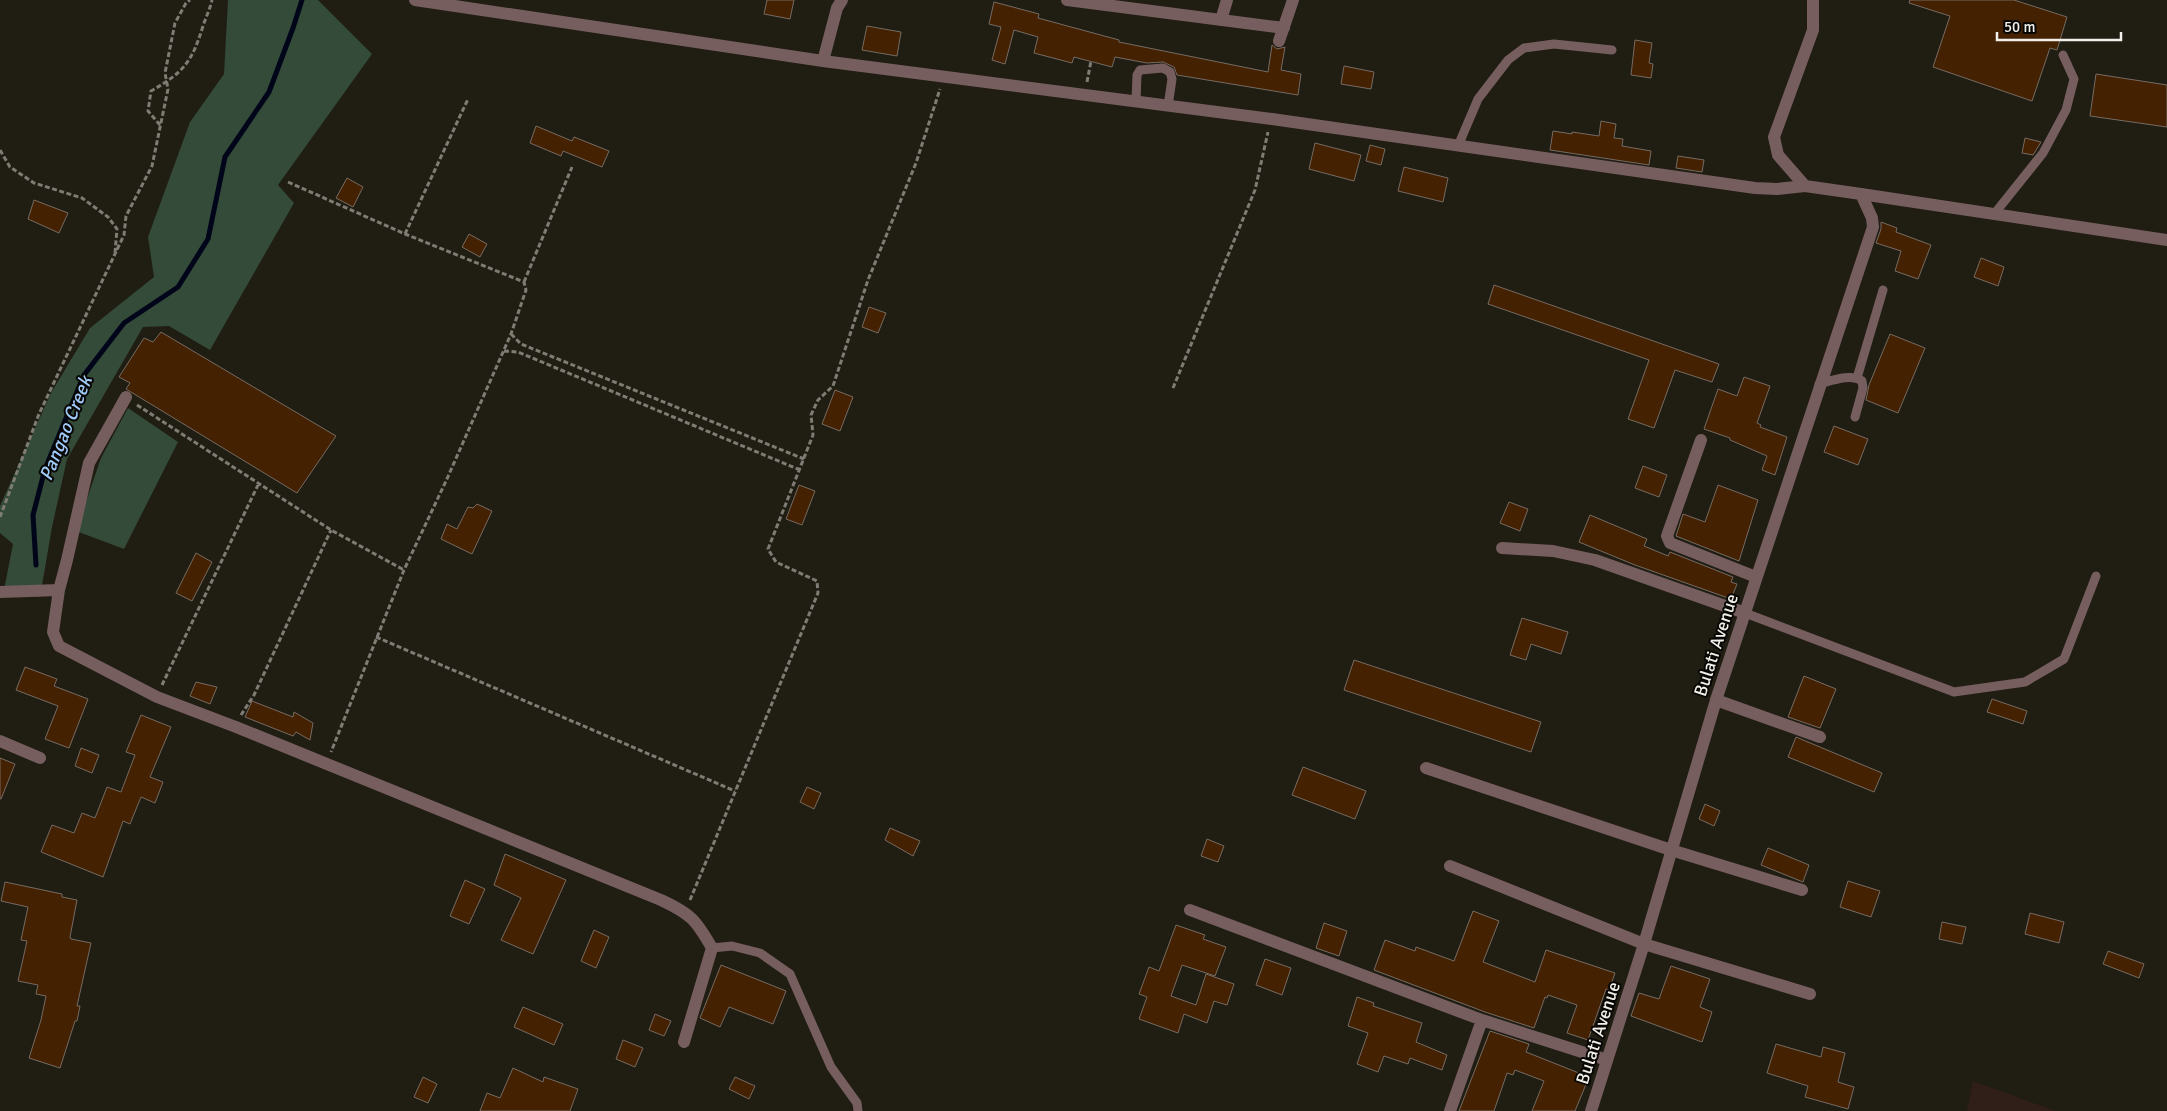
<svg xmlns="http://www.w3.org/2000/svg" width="2167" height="1111" font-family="Signika,sans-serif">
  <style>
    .industrial { fill: #301f18 }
    .green { fill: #334b38 }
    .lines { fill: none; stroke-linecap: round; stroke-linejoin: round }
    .stream { stroke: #00051a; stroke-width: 5 }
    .building { fill: #442101; stroke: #766b63 }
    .path { stroke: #7e7c74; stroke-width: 3; stroke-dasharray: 5 2.5; stroke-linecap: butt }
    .service { stroke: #765e5f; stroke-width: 9 }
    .minor { stroke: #765e5f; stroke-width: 12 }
    .tertiary { stroke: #765e5f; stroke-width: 12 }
    .labels { text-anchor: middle; stroke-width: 4; stroke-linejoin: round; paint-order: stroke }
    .street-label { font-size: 18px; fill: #f1efe9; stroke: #080704 }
    .water-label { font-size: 19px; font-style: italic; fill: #a0cbf9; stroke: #080704 }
  </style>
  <rect width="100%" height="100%" fill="#201d13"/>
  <path class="industrial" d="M1973,1081l82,30h-88z"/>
  <path class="green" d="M228,0h90l54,54 -94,131 16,18 -84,147 -41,-24 -26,1 -76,132 -15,68 -12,70 -36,-7 9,-46 -13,-11v-27l51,-113 39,-65 64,-51 -6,-40 42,-115 34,-48z
    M128,408l50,34 -54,107 -48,-18 25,-73z"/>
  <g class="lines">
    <path class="stream" d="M36,565l-3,-50 12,-46 39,-94 40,-52 54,-36 30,-48 17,-82 44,-65 24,-64 9,-28"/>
  </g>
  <path class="building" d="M767,0h27l-4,19 -26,-5z
    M1910,0h104l53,17 -10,33 -7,-2 -18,53 -99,-34 17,-51 -41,-13z
    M994,2l45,12 -1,4 81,22v2l149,30 4,-27 5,4 8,-2 -4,23 20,4 -3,21 -121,-20 -3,-8 -11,-5 -16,1 -32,-6 -3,10 -38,-10 -2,6 -38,-10 4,-16 -24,-7 -9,34 -13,-4 9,-33 -12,-3z
    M867,26l34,6 -4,24 -35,-6z
    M1635,40l17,3 -3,20 4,1 -2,14 -20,-3z
    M1344,66l30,6 -3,17 -30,-5z
    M2096,74l71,11v42l-77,-11z
    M1601,121l15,3 -2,14 9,1 -1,7 29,5 -2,14 -99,-15 3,-19 19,3v-2l27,4z
    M536,126l36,15 2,-4 35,14 -7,16 -39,-16 -2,5 -31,-13z
    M2025,138l16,4 -8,13 -11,-2z
    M1315,143l46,12 -7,26 -45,-12z
    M1370,145l15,4 -4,16 -15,-4z
    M1678,156l26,4 -2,12 -26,-4z
    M1404,167l44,11 -5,24 -45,-11z
    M347,178l16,9 -10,20 -17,-9z
    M34,200l34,13 -9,20 -31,-14z
    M1881,222l16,6 -1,4 35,13 -13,34 -23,-8 6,-20 -25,-8 5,-14z
    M469,234l18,10 -7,13 -18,-10z
    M1981,258l23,9 -6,19 -24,-9z
    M1494,285l225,79 -7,18 -37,-12 -21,58 -26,-9 21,-59 -161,-56z
    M869,307l17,6 -8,20 -16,-6z
    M161,332l175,104 -39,57 -171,-104 4,-6 -11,-6 25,-39 9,4z
    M1890,334l35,14 -27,65 -32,-13 3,-15z
    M1744,377l26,9 -13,37 4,2 -1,2 27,10 -12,38 -13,-5 5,-14 -37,-16v-2l-26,-9 14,-40 19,7z
    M835,390l18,7 -13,34 -18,-7z
    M1834,426l34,13 -10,26 -34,-13z
    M1643,466l24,9 -8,22 -24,-9z
    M799,485l16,6 -13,34 -16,-6z
    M1718,485l40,15 -19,61 -63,-25 7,-22 22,8z
    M1509,502l19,7 -8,22 -20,-8z
    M477,504l15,7 -20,43 -31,-15 6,-15 10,5 11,-22 5,1z
    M1590,515l57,24 -3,7 24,10 2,-4 63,25 -2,5 6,2 -6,15 -96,-34 -56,-23z
    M196,553l16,9 -20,39 -16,-8z
    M1522,618l46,14 -7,22 -30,-10 -5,16 -16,-5z
    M1354,660l187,62 -10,30 -187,-62z
    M25,667l32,12 -3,7 34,13 -19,49 -24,-9 13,-33 -42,-16z
    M1804,676l32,13 -16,39 -32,-11z
    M196,682l21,5 -7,17 -20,-8z
    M1992,699l35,12 -4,13 -36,-12z
    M252,701l41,16 1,-5 19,11 -3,17 -14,-8 -3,4 -48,-19z
    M141,715l30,12 -21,50 13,5 -8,21 -14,-6 -11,27 -7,-3 -20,56 -62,-25 11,-27 22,8 8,-20 13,5 12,-31 14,5 14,-37 -9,-3z
    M1796,737l86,36 -8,19 -86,-35z
    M81,748l18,7 -7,18 -17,-7z
    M0,758l15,6 -14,35h-1z
    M1303,767l63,24 -11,28 -63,-24z
    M807,787l14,6 -7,16 -14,-7z
    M1705,804l15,7 -6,15 -15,-7z
    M890,828l30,13 -7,15 -28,-16z
    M1207,839l17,7 -6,16 -17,-6z
    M1768,848l41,17 -6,17 -42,-17z
    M505,854l61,26 -33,74 -32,-14 20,-42 -27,-13z
    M465,880l20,9 -16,35 -19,-8z
    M1848,881l32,10 -9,26 -31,-10z
    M5,882l57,12v3l15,3 -7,37 1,2 20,4 -14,63h3l-3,15h-2l-15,47 -31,-10 12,-38 5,-24 -10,-2 2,-9 -20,-4 9,-40 -6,-1 7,-33 -27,-6z
    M1473,911l26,10 -16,41 52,20 11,-32 69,23 -6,17 -3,-1 -18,51 -21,-7 10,-28 -29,-10 -1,3 -2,-1 -11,31 -49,-16 -111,-42 11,-30 30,11 1,-4 38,14z
    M2030,913l34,9 -5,21 -34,-9z
    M1942,922l24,5 -4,17 -23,-5z
    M1324,923l23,8 -8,25 -23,-8z
    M1176,925l29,10 -2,4 23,8 -11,29 -33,-11 -11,31 25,9 10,-31 28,10 -7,21 -13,-4 -7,22 -23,-9 -6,19 -39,-14 8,-22 -8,-3 10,-27 10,4z
    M594,930l15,7 -13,31 -15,-7z
    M2108,951l36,13 -5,14 -36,-14z
    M1265,959l26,9 -9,27 -26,-10z
    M721,965l65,26 -13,33 -44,-17 -9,20 -20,-9z
    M1671,966l39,13 -10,28 12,5 -10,30 -71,-26 8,-23 20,6z
    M1357,997l17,6 -1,3 49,17 -6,19 31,13 -5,15 -32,-12 -2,6 -24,-8 -6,16 -21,-8 11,-31 -20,-7z
    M523,1007l40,17 -9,21 -40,-18z
    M655,1014l16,7 -7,15 -15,-6z
    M1490,1031l39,13 -3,8 63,25 -14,34h-43l12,-30 -29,-11 -2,5 -6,-2 -13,38h-35z
    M623,1040l20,8 -8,19 -19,-8z
    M1776,1044l45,13 2,-10 22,6 -7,29 16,5 -6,22 -43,-12 3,-11 -41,-13z
    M513,1068l30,14 1,-5 34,12 -8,22h-90l7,-18 13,5z
    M423,1077l14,7 -9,19 -14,-6z
    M735,1077l20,9 -6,13 -20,-10z"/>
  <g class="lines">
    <path class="path" d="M1087,82l4,-21
      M160,125l-12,-14 3,-20c33,-19 41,-29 52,-65 3,-9 7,-17 9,-26
      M0,150l10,17 24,16 48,15 26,19 9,12 -2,24
      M288,182l117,52 119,48 2,8 -15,44 -65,147 -42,89 -73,182
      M405,234l63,-135
      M524,282l48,-115
      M511,334l10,10 283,115
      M504,351l14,1 282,118
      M1173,388l82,-198 13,-58
      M137,405l194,125 73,40
      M0,517l39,-103 75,-158 10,-21 2,-19 26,-50 16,-77 -3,-16 10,-50 11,-20 4,-3
      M376,637l359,154
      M162,685l97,-202
      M241,715l13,-20 77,-165
      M690,900l128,-307 -1,-12 -41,-19 -8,-13 45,-114 -2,-20 7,-15 15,-14 35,-106 48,-117 24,-74"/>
    <path class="service" d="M1136,101l1,-26 3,-5 23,-2 7,4 2,7 -4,27
      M1458,146l20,-47 30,-39 16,-12 30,-4 58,6
      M1995,213l48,-60 23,-43 8,-31 -11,-24
      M1857,378l26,-88
      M1819,384c12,-3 32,-11 43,-3l1,7 -8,29
      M1745,613l209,79 71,-10 39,-23 32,-83
      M712,948l20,-2 28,7 30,21 41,93 26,36 1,8"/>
    <path class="minor" d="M415,0l408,61 449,58 483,69 22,1 28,-3
      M1067,0l217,28
      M1221,20l6,-20
      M1279,41l14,-41
      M823,61l14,-53 5,-8
      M1861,194l306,46
      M126,397l-37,66 -22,97 -8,30 -6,42 6,14 98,51 79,30 425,173c30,14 35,20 51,48l-28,94
      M1701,440l-34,96 3,7 86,34
      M1502,548l51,3 42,9 150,53
      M0,592l59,-2
      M1716,700l104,37
      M0,741l40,17
      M1426,768l245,82 131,40
      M1450,866l194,78 166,50
      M1190,910l292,110 125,40
      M1450,1111l32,-91"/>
    <path class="tertiary" d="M1591,1111l53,-167 72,-244 157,-473 -1,-9 -11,-24 -56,-8 -27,-31 -4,-18 39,-107v-30"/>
  </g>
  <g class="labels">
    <g class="street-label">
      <text transform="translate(1716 645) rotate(-72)" y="6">Bulati Avenue</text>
      <text transform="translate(1598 1033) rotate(-72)" y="6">Bulati Avenue</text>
    </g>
    <g class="water-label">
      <text transform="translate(65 428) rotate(-68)" y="7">Pangao Creek</text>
    </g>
  </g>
  <path d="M1997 32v8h124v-8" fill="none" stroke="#f1efe9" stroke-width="2.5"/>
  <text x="2004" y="32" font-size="15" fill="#f1efe9" stroke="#080704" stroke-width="4" paint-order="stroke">50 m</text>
</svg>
